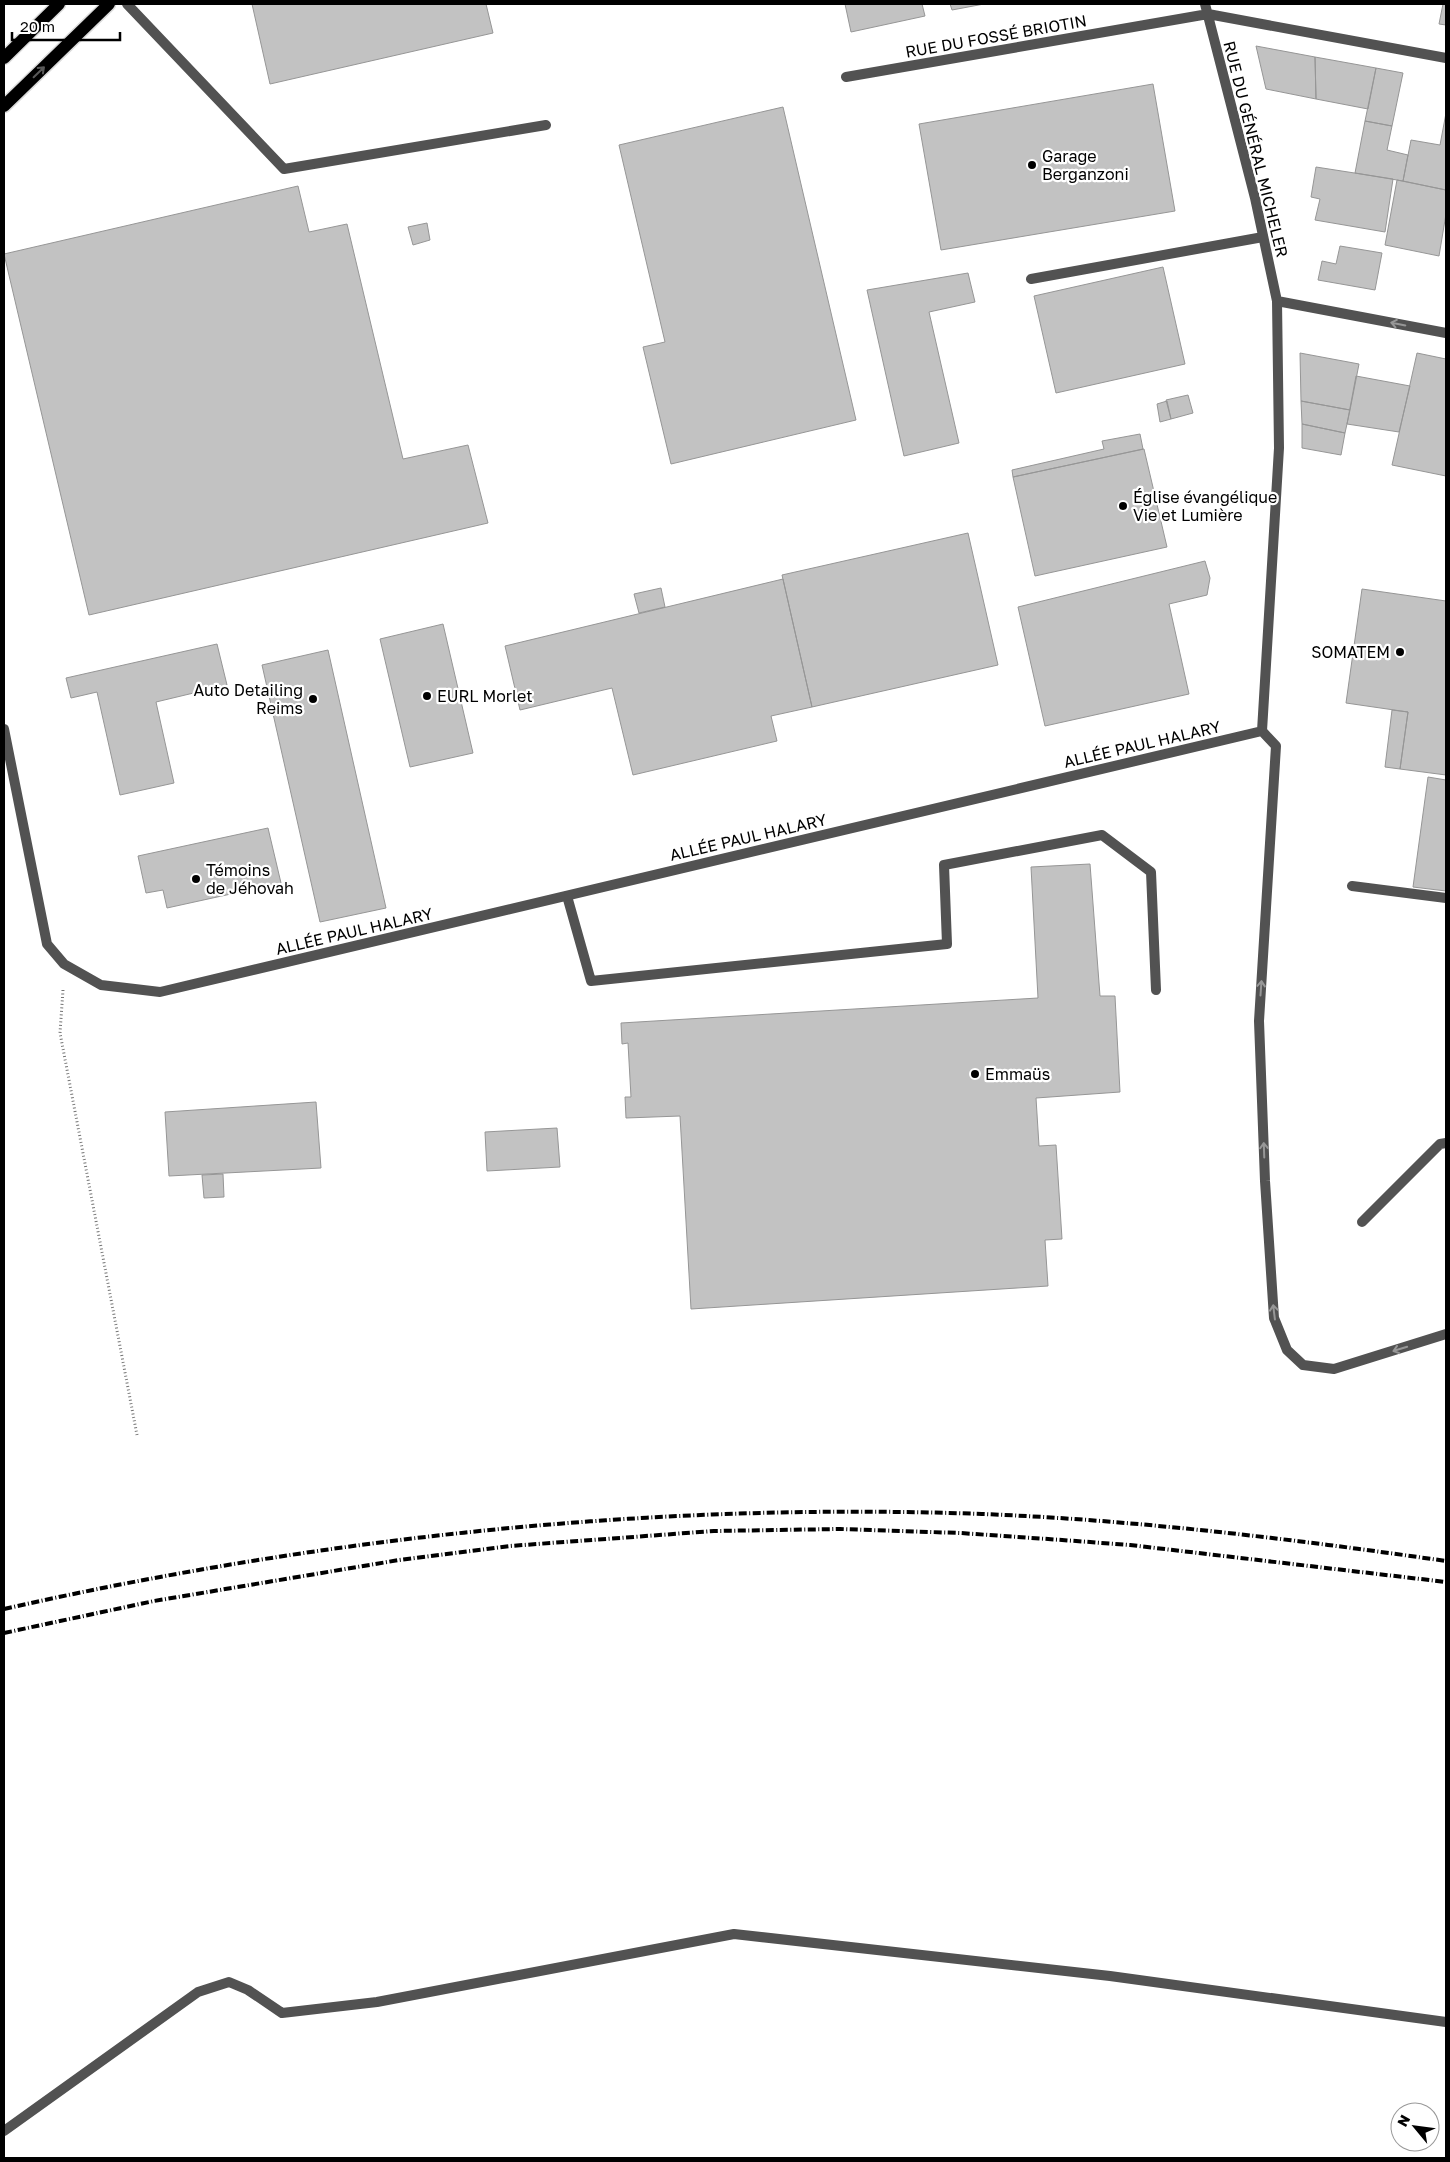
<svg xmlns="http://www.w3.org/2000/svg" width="1450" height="2162" font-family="'Golos Text',sans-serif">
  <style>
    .building { fill: #c2c2c2; stroke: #969696 }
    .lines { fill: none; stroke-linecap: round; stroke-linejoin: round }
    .primary-casing { stroke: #dbdbdb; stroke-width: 15 }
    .path { stroke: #747474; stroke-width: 3; stroke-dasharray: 1 2.5; stroke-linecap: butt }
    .lane { stroke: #525252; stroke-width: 10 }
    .street { stroke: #525252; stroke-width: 10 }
    .primary { stroke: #000; stroke-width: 12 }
    .rail { stroke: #000; stroke-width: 4; stroke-dasharray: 8 2.5 1 2.5; stroke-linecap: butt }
    .oneway { stroke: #595959 }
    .oneway2 { stroke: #979797 }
    .poi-dot { fill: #000; stroke: #fff; stroke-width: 2 }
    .labels { text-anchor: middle; stroke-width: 4.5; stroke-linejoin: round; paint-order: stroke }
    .street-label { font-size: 16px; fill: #000; stroke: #fff }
    .poi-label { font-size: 16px; fill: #000; stroke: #fff; text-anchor: start }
  </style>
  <rect width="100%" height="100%" fill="#fff"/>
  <path class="building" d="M252,4h234l7,29 -223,51z
    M845,4h77l3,12 -74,16z
    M950,4h34l-32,6z
    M1443,4h3v21l-7,-1z
    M1256,46l59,11 1,42 -50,-10z
    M1315,57l61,11 -8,41 -52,-10z
    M1376,68l27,5 -11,53 -27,-5z
    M1153,84l22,127 -234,39 -22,-126z
    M783,107l73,313 -185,44 -28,-117 22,-5 -46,-197z
    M1446,113v77l-43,-9 8,-41 29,5z
    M1365,121l27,5 -5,24 21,5 -5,26 -48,-8z
    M1316,167l77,12 -8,53 -70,-12 5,-21 -9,-2z
    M1397,180l49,10v24l-7,42 -54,-11z
    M298,186l11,46 38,-8 56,235 65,-14 20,78 -399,92 -85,-361z
    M427,223l3,17 -17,5 -5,-18z
    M1340,246l42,7 -7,37 -57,-10 4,-19 14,3z
    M1163,267l22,97 -129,29 -22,-97z
    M968,273l7,29 -46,10 30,131 -55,13 -37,-166z
    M1300,353l59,11 -9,46 -49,-9z
    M1417,353l29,6v117l-54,-11z
    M1356,376l54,10 -11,46 -52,-8z
    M1188,395l5,18 -22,6 -5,-19z
    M1167,401l4,18 -11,3 -3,-18z
    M1301,401l49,9 -5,23 -43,-9z
    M1302,424l43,9 -4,22 -39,-7z
    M1140,434l3,15 -130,28 -1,-7 92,-21 -2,-8z
    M1144,449l23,98 -132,29 -22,-99z
    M968,533l30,132 -186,42 -30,-132z
    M1205,561l5,17 -3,17 -38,9 20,90 -144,32 -27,-119z
    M783,579l29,128 -41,9 6,25 -144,34 -21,-87 -92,22 -15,-64z
    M661,588l4,19 -26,6 -5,-19z
    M1362,589l84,12v174l-46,-6 8,-57 -62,-9z
    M443,624l30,129 -63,14 -30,-128z
    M217,644l10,41 -71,17 18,81 -54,12 -23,-103 -26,6 -5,-20z
    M328,650l58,258 -66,14 -58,-257z
    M1392,710l16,2 -8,57 -15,-2z
    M1428,777l18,3v111l-33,-4z
    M268,828l13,55 -114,25 -4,-18 -17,3 -8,-37z
    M1090,864l10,132h15l5,96 -84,6 3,48 17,-1 6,94 -17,1 3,46 -357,23 -11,-193 -54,2 -1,-21h6l-3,-54 -6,1 -1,-21 417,-25 -7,-131z
    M316,1102l5,66 -152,8 -4,-64z
    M557,1128l3,39 -73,4 -2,-39z
    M223,1174l1,23 -20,1 -2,-23z"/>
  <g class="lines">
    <g class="primary-casing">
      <path id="primary" d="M4,58l55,-54
        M4,106l105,-102"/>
    </g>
    <path class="path" d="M63,990l-3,43 77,402"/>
    <path class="lane" d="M127,4l157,165 262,-44
      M1031,279l232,-42
      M1352,886l94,12
      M567,896l24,85 356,-37 -3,-79 158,-30 49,37 5,118
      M1362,1222l78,-78 6,-1
      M4,2131l194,-139 31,-10 19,8 34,23 95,-11 357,-68 376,42 336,46"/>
    <path class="street" d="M1205,4l50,194 22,103 2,147 -17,283
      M846,77l362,-63 238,44
      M1277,301l169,32
      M4,729l43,215 17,20 37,21 59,7 1102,-261
      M1262,731l14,15 -17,275 6,160 9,137 13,32 16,15 31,4 112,-35"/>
    <use href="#primary" class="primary"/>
    <path class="rail" d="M4,1609c319,-72 650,-107 978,-95 155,6 310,25 464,47
      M4,1633l150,-32 245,-41 111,-14 204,-15 126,-2 120,4 102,7 68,5 316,37"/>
  </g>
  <defs><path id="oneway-shaft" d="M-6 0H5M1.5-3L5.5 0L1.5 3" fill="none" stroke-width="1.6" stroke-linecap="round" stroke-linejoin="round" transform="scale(1.25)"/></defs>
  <use class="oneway" href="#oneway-shaft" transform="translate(39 72) rotate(-44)"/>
  <g class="oneway2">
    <use href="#oneway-shaft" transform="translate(1398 324) rotate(-169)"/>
    <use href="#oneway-shaft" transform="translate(1261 988) rotate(-86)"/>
    <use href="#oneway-shaft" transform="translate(1264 1150) rotate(-92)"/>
    <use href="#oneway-shaft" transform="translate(1274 1312) rotate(-97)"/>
    <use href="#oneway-shaft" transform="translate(1400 1349) rotate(163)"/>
  </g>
  <g class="poi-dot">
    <circle cx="1032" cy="165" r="5"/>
    <circle cx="1123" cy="506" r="5"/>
    <circle cx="1400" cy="652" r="5"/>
    <circle cx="427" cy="696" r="5"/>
    <circle cx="313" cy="699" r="5"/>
    <circle cx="196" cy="879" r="5"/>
    <circle cx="975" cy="1074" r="5"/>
  </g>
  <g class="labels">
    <g class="street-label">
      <text transform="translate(996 36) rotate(-10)" y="6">RUE DU FOSSÉ BRIOTIN</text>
      <text transform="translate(1256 149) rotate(76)" y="6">RUE DU GÉNÉRAL MICHELER</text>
      <text transform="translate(1142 744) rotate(-13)" y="6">ALLÉE PAUL HALARY</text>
      <text transform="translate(748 837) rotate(-13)" y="6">ALLÉE PAUL HALARY</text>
      <text transform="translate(354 931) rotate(-13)" y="6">ALLÉE PAUL HALARY</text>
    </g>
    <g class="poi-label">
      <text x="1042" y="162">Garage<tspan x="1042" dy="18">Berganzoni</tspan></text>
      <text x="1133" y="503">Église évangélique<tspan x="1133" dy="18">Vie et Lumière</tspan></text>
      <text x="1390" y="658" text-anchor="end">SOMATEM</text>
      <text x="303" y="696" text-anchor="end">Auto Detailing<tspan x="303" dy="18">Reims</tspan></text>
      <text x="437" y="702">EURL Morlet</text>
      <text x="206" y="876">Témoins<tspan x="206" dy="18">de Jéhovah</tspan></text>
      <text x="985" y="1080">Emmaüs</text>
    </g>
  </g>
  <rect width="1450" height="2162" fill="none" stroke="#000000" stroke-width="10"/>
  <g transform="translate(1415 2127) rotate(299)"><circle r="24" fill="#ffffff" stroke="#999999"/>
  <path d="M0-4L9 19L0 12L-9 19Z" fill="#000000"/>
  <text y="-8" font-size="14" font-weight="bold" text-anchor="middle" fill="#000000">N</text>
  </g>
  <path d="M12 32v8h108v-8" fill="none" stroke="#000000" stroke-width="2.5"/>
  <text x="20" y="32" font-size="15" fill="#000000" stroke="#ffffff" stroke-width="4" paint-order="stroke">20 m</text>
</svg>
